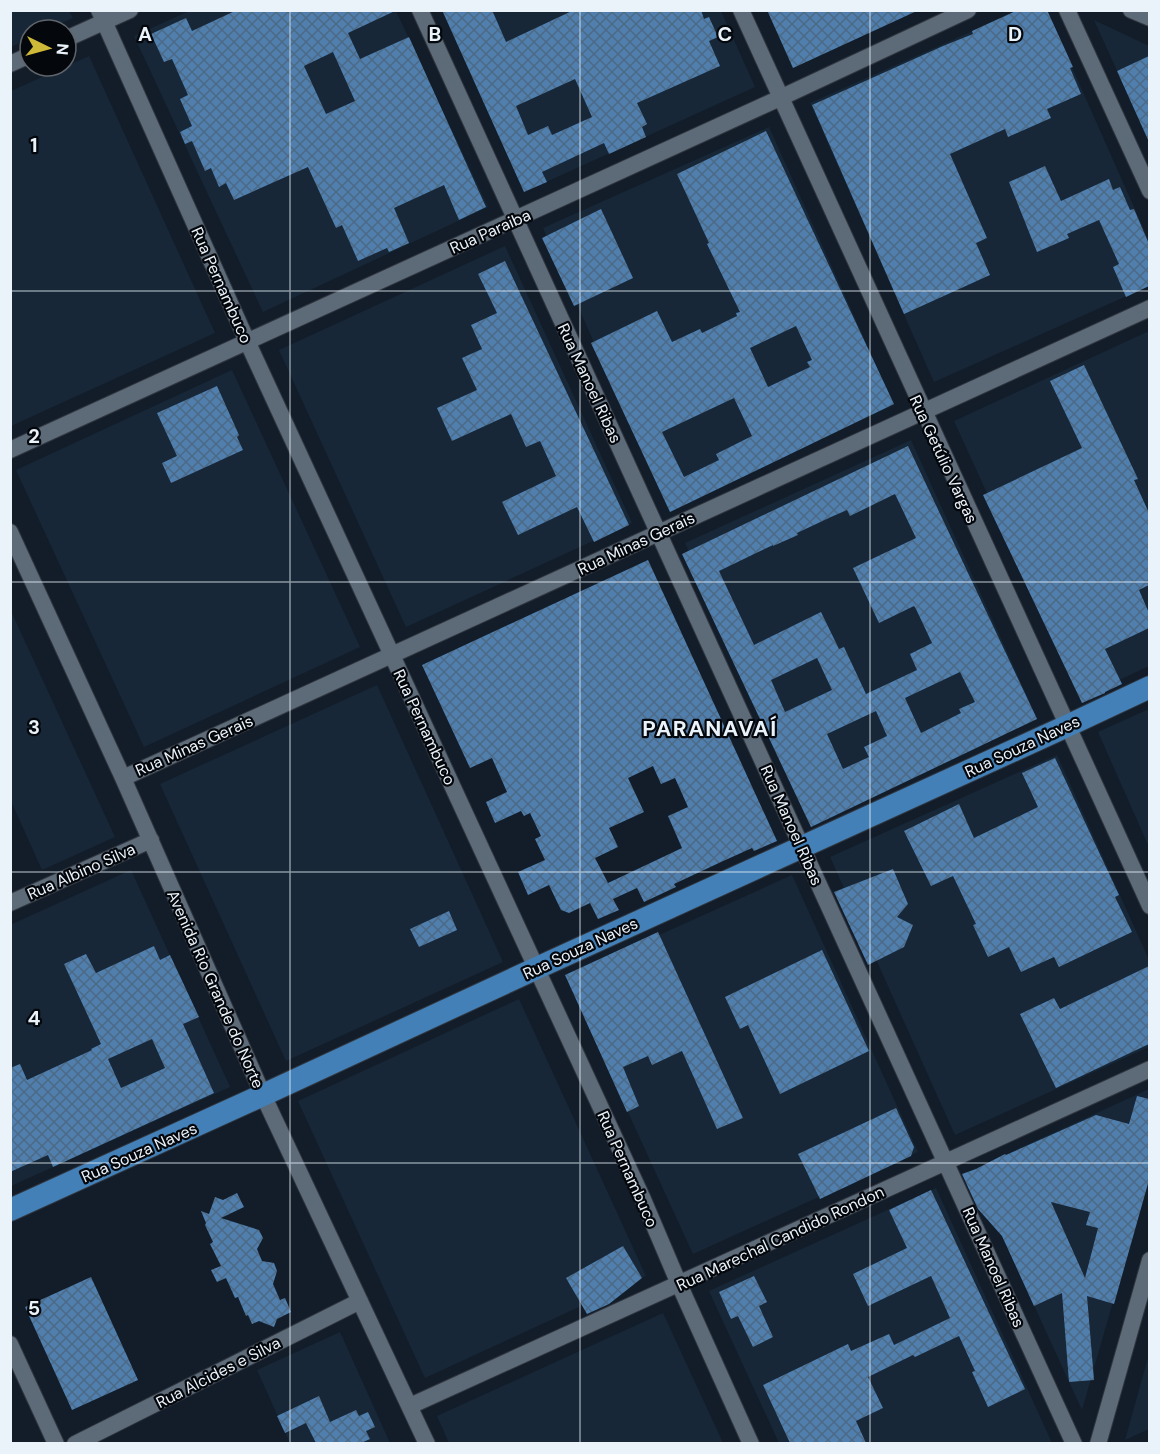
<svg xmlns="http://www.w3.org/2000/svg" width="1160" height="1454" font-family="'DM Sans',sans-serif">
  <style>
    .built { fill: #172737 }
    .building { fill: url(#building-cross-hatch); fill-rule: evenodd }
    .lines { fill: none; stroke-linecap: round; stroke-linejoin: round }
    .minor-casing { stroke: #303640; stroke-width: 18 }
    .major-casing { stroke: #303640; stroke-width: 24 }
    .minor { stroke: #5d6a78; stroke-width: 16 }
    .major { stroke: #4280b7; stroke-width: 22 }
    .grid { fill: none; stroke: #eaf2fa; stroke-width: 1.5; stroke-opacity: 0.55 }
    .labels { text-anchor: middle; stroke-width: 4.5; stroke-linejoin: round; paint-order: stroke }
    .street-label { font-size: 16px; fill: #eaf2fa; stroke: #04070c }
    .district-label { font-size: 22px; font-weight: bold; letter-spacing: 1.5px; fill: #eaf2fa; stroke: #04070c }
    .grid-label { font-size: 20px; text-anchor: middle; font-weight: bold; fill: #eaf2fa; stroke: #04070c; stroke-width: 4.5; stroke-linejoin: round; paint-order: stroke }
  </style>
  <defs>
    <pattern id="building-cross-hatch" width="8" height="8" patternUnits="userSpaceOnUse" patternTransform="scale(1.5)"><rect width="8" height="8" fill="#507fae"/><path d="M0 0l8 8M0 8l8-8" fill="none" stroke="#4c6986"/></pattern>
  </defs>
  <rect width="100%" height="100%" fill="#121d29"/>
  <path class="built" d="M10,11h59l4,7 -27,12h-16v8l-19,9z
    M189,11h207l92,196 -225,105 -129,-276z
    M442,11h279l34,76 -231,105z
    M1018,11h29l102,230v45l-215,96 -124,-279z
    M1094,20l55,26v95z
    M89,56l126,277 -204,93v-335z
    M769,127l125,278 -227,101 -124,-278z
    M505,246l127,277 -226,104 -127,-277z
    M1149,331v335l-68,32 -127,-277z
    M232,370l128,277 -216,100 -128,-277z
    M911,440l126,278 -226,103 -126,-278z
    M10,609l105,228 -73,33 -31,-69z
    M377,685l126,277 -217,99 -126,-277z
    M1149,709v138l-51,-115z
    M1057,755l92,205v87l-194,88 -125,-278z
    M131,870l99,217 -219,99 -1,-261z
    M792,875l126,277 -225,102 -127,-277z
    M519,999l127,277 -221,102 -127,-277z
    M1149,1089v87l-67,234 -110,-240z
    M936,1188l116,255h-273l-70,-152z
    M663,1313l60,130h-274l-12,-27z
    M340,1332l50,111h-100l-33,-73z
    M1149,1354v75l-24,11z"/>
  <path class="building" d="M237,10h160l-49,23 12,26 49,-22 77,170 -27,13 -15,-35 -50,23 15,35 -20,9 -2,-4 -29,13 -16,-36 -6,3 -28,-61 -74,33 -8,-17 -7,4 -8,-19 -6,3 -13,-30 -7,3 -5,-12 12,-6 -12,-27 8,-4 -16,-36 -8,3 -13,-28 35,-16 6,13zM333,52l22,49 -29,13 -22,-48z
    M442,10h50l14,32 68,-32h127l3,9 5,-2 9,20 -9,4 11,25 -83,37 10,21 -5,3 4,10 -37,17 -5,-11 -62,29 5,10 -23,10zM575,79l17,38 -40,18 -4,-9 -20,9 -12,-29z
    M767,10h152l-126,58z
    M1018,10h29l26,57 -3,1 11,26 -34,15 4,9 -43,19 -3,-8 -55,25 37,84 -11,5 14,32 -86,39 -92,-209 131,-59 30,-12 -1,-3z
    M1149,56v86l-32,-71z
    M766,131l128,273 -224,108 -79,-169 66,-32 15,31 28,-13 2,4 35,-17 -1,-3 4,-1 -33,-68 2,-1 -32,-69zM796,326l16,34 -5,2 3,5 -42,20 -18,-39zM734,398l18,38 -36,18 3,6 -35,17 -22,-45z
    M1045,166l16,35 48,-22 4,11 7,-3 10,23 4,-1 15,35v42l-23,11 -13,-30 6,-3 -20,-44 -32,14 2,4 -32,14 -28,-70z
    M601,209l32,69 -59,28 -32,-68z
    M505,261l124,264 -35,17 -17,-35 -59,28 -16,-33 54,-26 -16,-35 -14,6 -15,-33 -59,27 -15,-33 40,-18 -15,-32 20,-9 -11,-24 26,-12 -19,-39z
    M1084,365l54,114 -4,1 15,33v72l-10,5 10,23v15l-44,21 17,35 -17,8v1l-23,10 -99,-208 99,-47 -32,-67z
    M217,386l22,49 -2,2 6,13 -72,33 -9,-20 15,-7 -20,-43z
    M908,446l129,273 -226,108 -129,-273zM895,494l21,44 -63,30 26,55 35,-17 2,3 16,34 -22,11 7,16 -51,24 -22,-47 -5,2 -18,-37 -67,33 -35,-74 54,-26v1l25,-11 -1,-2 34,-16 16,-7 3,6zM817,658l15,32 -47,22 -14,-32zM960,672l15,30 -16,7 2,4 -40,20 -16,-35zM876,711l11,25 -23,11 5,10 -26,12 -16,-35z
    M648,560l129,281 -23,10 -2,-3 -31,14 -47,22 2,3 -32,15 -7,-14 -24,11 6,11 -21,9 -8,-16 -21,10 -8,-3 -12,-25 -21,10 -10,-23 27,-12 -10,-21 6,-3 -11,-23 -6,3 -3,-5 -26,12 -9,-21 21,-10 -15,-34 -22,10 -48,-103zM653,766l8,18 14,-6 13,29 -20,9 14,32 -74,35 -13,-25 23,-11 -9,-19 35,-16 -16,-34z
    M1055,758l64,137 -4,2 17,35 -73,35 -5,-10 -33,15 -12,-25 -21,10 -15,-32 3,-1 -23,-48 -22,10 -27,-55 55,-27 15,34 64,-31 -16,-34z
    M893,869l15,35 -11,13 16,8 -9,22 -36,18 -34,-73z
    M449,911l8,19 -38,17 -9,-18z
    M658,932l85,186 -26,11 -35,-78 -30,14 -4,-9 -25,11 16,39 -12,6 -62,-137z
    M154,946l6,14 10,-5 29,62 -16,7 31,69 -161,74 -5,-12 -38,17v-104l10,-4 7,16 65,-30 -1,-1 10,-5 -37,-80 22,-10 10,19zM152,1039l13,29 -44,20 -13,-29z
    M822,950l47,101 -89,43 -32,-69 -8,4 -15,-32z
    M1149,966v78l-93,44 -36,-74 34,-16 6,11z
    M1137,1096l12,3v81l-35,124 -27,-8 7,84 -25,2 -7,-89 -28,13 -32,-70 -24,-27 -16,-35 14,-5 29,-15 1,1 90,-40 33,9zM1051,1202l39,10 -4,13 12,3 -13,50z
    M896,1108l18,39 -3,9 -91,43 -22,-45z
    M931,1190l94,199 -37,18 -16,-35 3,-1 -16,-35 -44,21 -2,-2 -45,22 15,31 -27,13 10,22h-76l-27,-58 85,-41 3,7 38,-17 5,11 56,-27 -19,-42 -63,30 -15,-32 54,-26 -18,-38z
    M237,1193l7,14 -23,11 38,12 4,8 -6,11 5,12 12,2 3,8 -4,13 7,16 5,-2 6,14 -14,7 -3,8 -15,-6 -7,3 -4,-9 -2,1 -8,-19 -3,1 -9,-20 -9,4 -6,-12 10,-4 -11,-22 3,-2 -8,-17 1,-2 -5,-12 8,3 6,-17 8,3z
    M623,1246l19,32 -33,26 -22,10 -21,-36z
    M754,1276l13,26 -8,4 14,31 -20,10 -15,-31 -7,3 -12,-27z
    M91,1277l47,103 -66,30 -47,-103z
    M319,1396l11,26 26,-12 3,6 9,-4 7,15 -9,4 4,8 -9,4h-45l-10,-20 -21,10 -8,-17z"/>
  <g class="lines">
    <g class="minor-casing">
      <path id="minor" d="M99,10l148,331 395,856 37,87 72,160
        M420,10l654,1434
        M741,10l409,896
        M1067,10l83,181
        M1131,10l19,8
        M66,39l64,-29
        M10,64l20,-9
        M10,450l770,-352 188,-88
        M10,532l113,246 140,317 164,349
        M123,778c343,-156 684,-314 1027,-470
        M10,903l141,-63
        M10,1344l46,100
        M410,1406l740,-337
        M75,1444l285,-143
        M1098,1444l52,-184"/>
    </g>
    <g class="major-casing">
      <path id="major" d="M10,1210l253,-115 274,-127 530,-242 83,-39"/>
    </g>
    <use href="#minor" class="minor"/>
    <use href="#major" class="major"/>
  </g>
  <path class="grid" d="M290,10v1434M580,10v1434M870,10v1434M10,291h1140M10,582h1140M10,872h1140M10,1163h1140"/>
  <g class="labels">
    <g class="street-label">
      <text transform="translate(490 231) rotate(-24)" y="6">Rua Paraiba</text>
      <text transform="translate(222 285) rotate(66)" y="6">Rua Pernambuco</text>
      <text transform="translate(590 383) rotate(65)" y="6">Rua Manoel Ribas</text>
      <text transform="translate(944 459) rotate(65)" y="6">Rua Getúlio Vargas</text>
      <text transform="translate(636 543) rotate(-25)" y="6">Rua Minas Gerais</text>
      <text transform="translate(425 727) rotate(65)" y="6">Rua Pernambuco</text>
      <text transform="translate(194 745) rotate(-24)" y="6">Rua Minas Gerais</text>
      <text transform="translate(1022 746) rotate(-25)" y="6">Rua Souza Naves</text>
      <text transform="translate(792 825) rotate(66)" y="6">Rua Manoel Ribas</text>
      <text transform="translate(81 871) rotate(-24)" y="6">Rua Albino Silva</text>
      <text transform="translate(580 948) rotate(-25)" y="6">Rua Souza Naves</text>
      <text transform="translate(216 989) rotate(66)" y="6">Avenida Rio Grande do Norte</text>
      <text transform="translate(139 1152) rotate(-24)" y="6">Rua Souza Naves</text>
      <text transform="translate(628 1169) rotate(66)" y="6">Rua Pernambuco</text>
      <text transform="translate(780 1238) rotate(-25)" y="6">Rua Marechal Candido Rondon</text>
      <text transform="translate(994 1267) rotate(66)" y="6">Rua Manoel Ribas</text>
      <text transform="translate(218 1372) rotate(-27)" y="6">Rua Alcides e Silva</text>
    </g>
    <g class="district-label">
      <text x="710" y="736">PARANAVAÍ</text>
    </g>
  </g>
  <g class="grid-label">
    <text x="145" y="41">A</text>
    <text x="435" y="41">B</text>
    <text x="725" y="41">C</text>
    <text x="1015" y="41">D</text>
    <text x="34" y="152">1</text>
    <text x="34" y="443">2</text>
    <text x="34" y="734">3</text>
    <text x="34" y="1025">4</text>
    <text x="34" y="1315">5</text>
  </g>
  <rect width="1160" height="1454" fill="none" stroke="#eaf2fa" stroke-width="24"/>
  <g transform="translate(48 48) rotate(95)"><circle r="28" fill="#04070c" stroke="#60656b" stroke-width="1.5"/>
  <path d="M0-4.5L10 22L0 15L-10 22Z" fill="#ceb938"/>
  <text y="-9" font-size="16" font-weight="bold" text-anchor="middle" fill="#eaf2fa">N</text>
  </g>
</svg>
